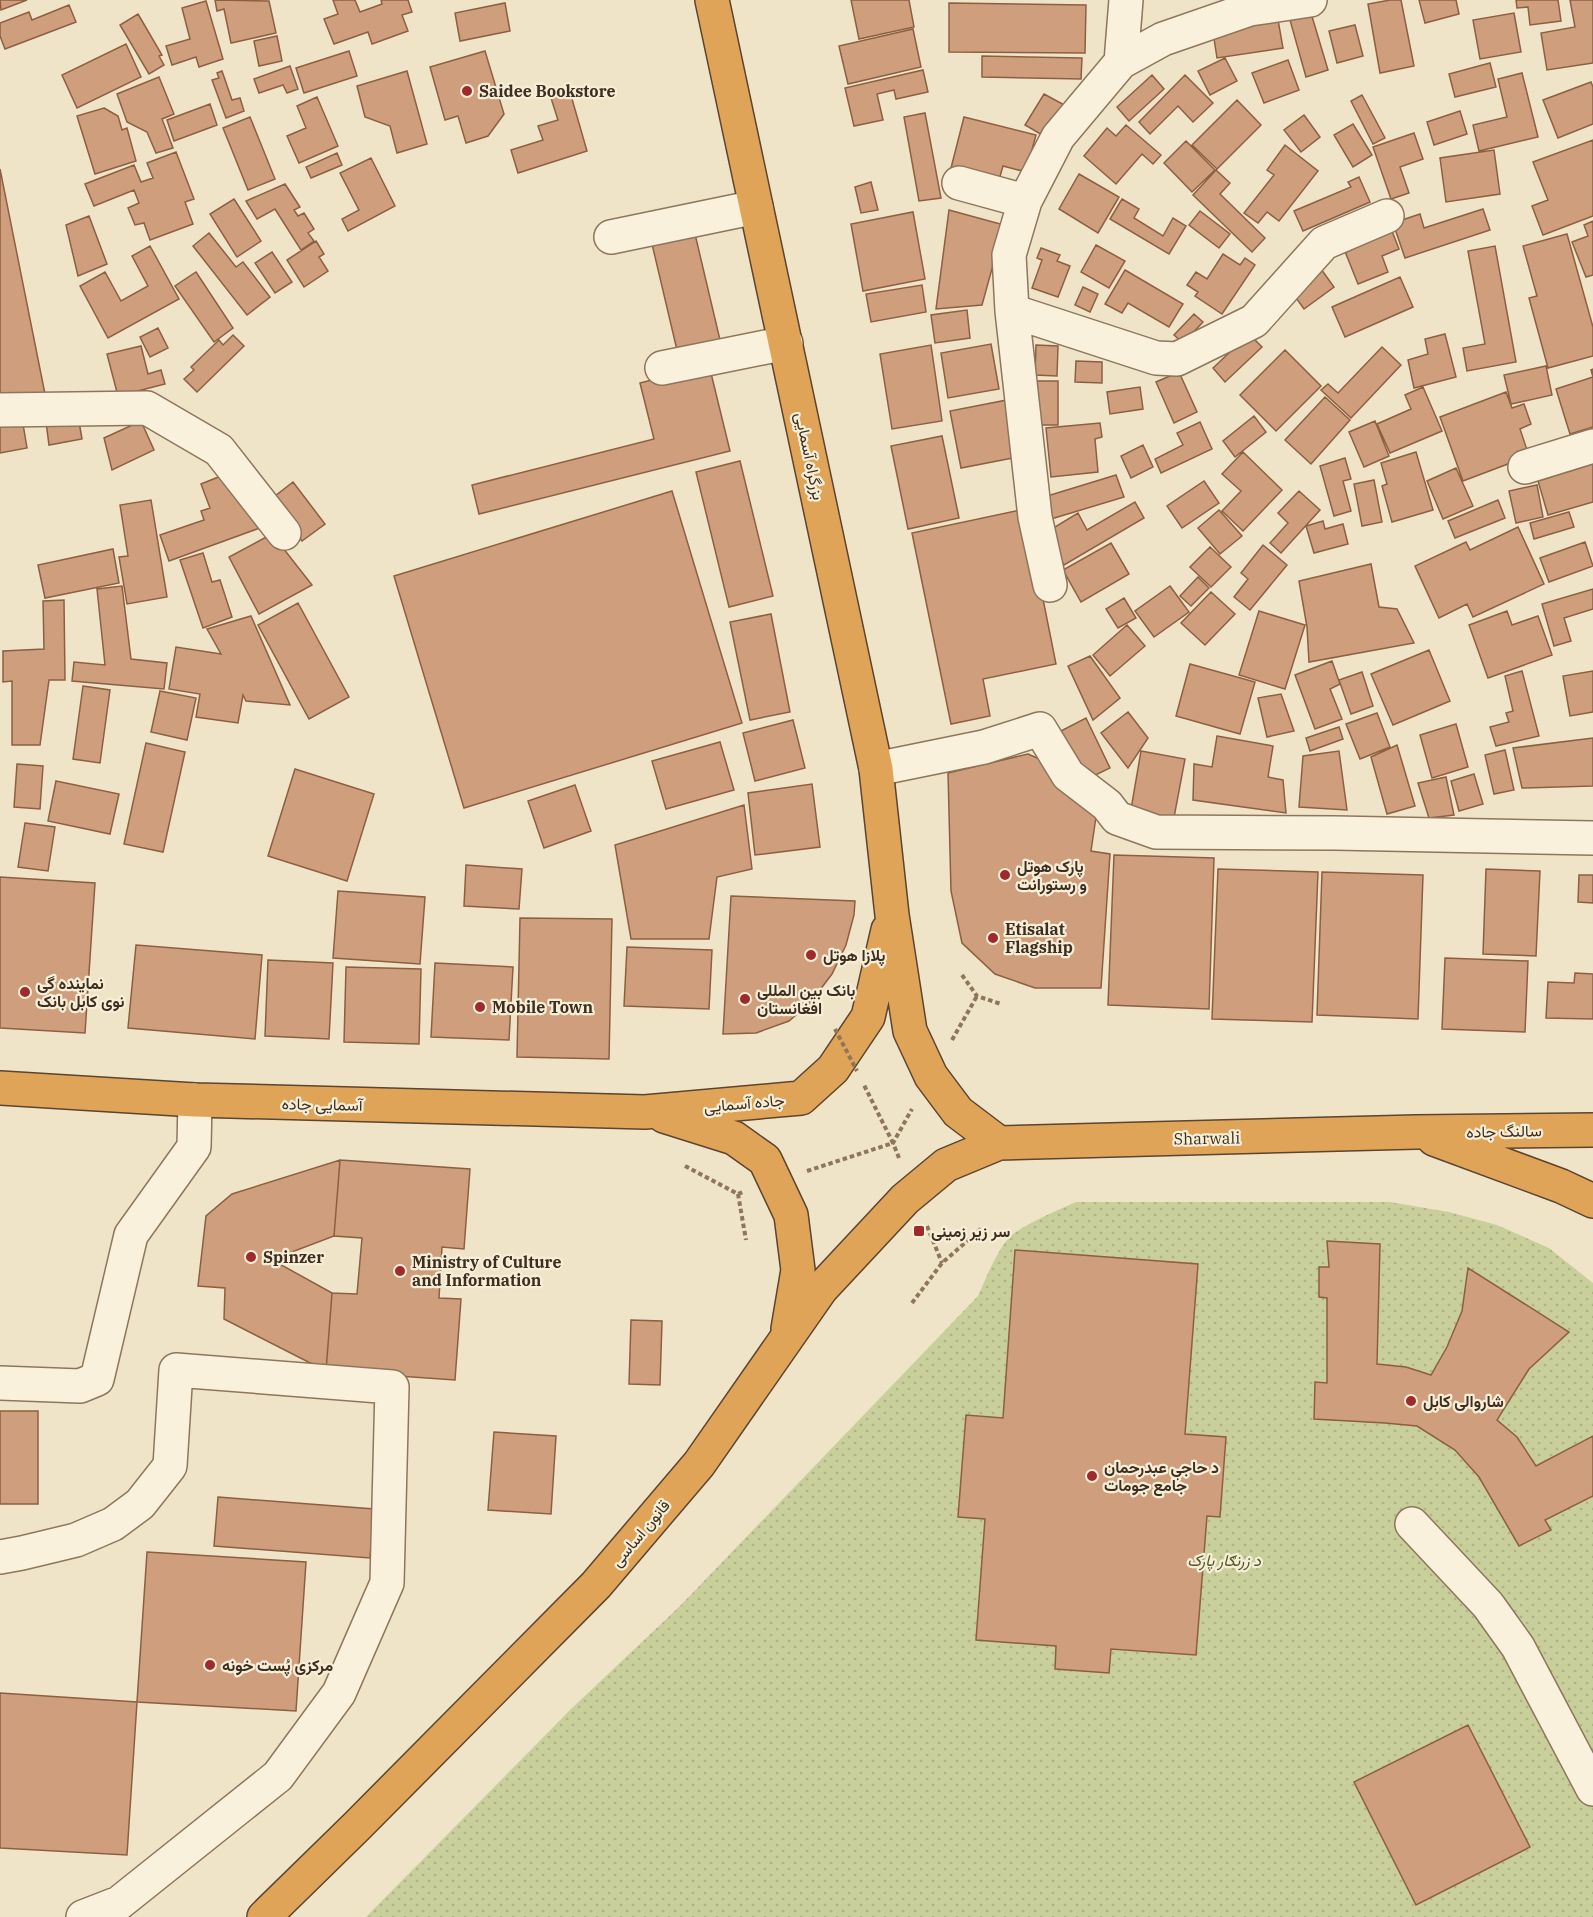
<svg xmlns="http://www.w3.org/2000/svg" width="1593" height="1917" font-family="'IBM Plex Serif',Vazirmatn,serif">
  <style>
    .grass { fill: url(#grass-dots) }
    .building { fill: #cf9f7d; stroke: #8d5f41; stroke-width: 1.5 }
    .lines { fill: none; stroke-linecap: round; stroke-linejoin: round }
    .minor-casing { stroke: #8d765c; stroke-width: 36 }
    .highway-casing { stroke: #5b4430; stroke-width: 36 }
    .path { stroke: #8d765c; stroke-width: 4; stroke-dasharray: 4.5 3; stroke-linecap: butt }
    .minor { stroke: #faf1dc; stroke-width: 33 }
    .highway { stroke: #e0a458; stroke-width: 33 }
    .path-bridge { stroke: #8d765c; stroke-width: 4; stroke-dasharray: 4.5 3; stroke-linecap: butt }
    .poi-dot { fill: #9e2a2b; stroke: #f7eed8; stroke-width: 2 }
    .labels { text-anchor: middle; stroke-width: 4.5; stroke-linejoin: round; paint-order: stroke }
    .poi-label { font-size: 16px; font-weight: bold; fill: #3d2e20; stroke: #f7eed8; text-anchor: start }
    .street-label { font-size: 16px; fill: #3d2e20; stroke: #f7eed8 }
    .park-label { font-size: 16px; font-style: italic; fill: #4d5a26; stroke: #f7eed8 }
  </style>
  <defs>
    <pattern id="grass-dots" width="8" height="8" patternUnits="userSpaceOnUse" patternTransform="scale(1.5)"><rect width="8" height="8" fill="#c9cf9b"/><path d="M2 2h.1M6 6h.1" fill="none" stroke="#aeb285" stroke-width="1.8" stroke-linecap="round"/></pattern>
  </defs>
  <rect width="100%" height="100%" fill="#f0e4c8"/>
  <path class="grass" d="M1076,1202h314l59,10 48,13 52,23 44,35v634h-1227l205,-208 109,-103 298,-310c9,-19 19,-48 35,-62 15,-11 45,-24 63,-32z"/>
  <path class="building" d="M0,0h27l-26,10z
    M215,0l54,1 7,32 -45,10 -7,-34 -7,2z
    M333,0h22l5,12 22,-8 -1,-4h27l4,12 -10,3 6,16 -36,13 -4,-12 -34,12 -10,-25 14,-5z
    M851,0h58l5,27 -55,12z
    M1390,0h11l13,66 -34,7 -12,-69z
    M1419,0h37l3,14 -34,9z
    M1516,0h42l3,21 -31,4 -2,-18 -11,1z
    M1570,0h23v63l-46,7 -6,-37 34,-6z
    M206,1l17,58 -24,8 -3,-10 -24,8 -6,-19 24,-7 -8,-31z
    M505,3l5,28 -50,10 -5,-28z
    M949,3l137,2 -1,48 -136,-1z
    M69,5l7,17 -71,27 -5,-13v-13l29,-11 3,8z
    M1311,13l17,57 -22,7 -16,-57z
    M1514,13l7,39 -41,7 -7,-39z
    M138,14l24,41 -3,1 5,9 -15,9 -29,-49z
    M1277,14l6,34 -66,10 -5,-33z
    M1355,25l8,31 -26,7 -8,-32z
    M913,29l8,38 -73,17 -9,-38z
    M277,36l5,25 -23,5 -5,-25z
    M126,44l15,33 -64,31 -15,-33z
    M349,51l8,25 -53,17 -8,-25z
    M485,51l19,63 -16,22 -22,7 -8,-27 -13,4 -15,-53z
    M982,56l100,2 -1,21 -99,-2z
    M1225,58l12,23 -27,14 -12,-24z
    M1288,60l11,30 -35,13 -12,-30z
    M1490,63l6,24 -41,10 -6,-23z
    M290,66l8,23 -11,4 -4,-8 -24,8 -5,-14z
    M923,70l5,22 -32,7 -2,-9 -17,4 6,26 -29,6 -9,-38z
    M222,71l10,29 8,-2 4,13 -18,7 -14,-38 7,-2 -2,-5z
    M407,71l20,73 -30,9 -7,-27 -25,-9 -8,-31z
    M1522,73l16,64 -59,14 -6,-26 34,-8 -9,-38z
    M1152,75l12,14 -35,32 -12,-14z
    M1185,75l28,28 -20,19 -15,-16 -28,28 -11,-12z
    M159,77l15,37 -12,5 11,29 -17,5 -9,-21 -20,-10 -10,-28z
    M1591,82l2,5v37l-35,14 -15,-38z
    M570,92l17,59 -69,22 -7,-23 32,-10 -5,-14 20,-6 -7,-22z
    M1044,94l24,13 -19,32 -24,-14z
    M1362,95l23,43 -12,6 -22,-43z
    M317,97l21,49 -39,17 -12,-27 19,-8 -9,-22z
    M1237,100l24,25 -44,44 -25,-24z
    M210,104l7,21 -43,16 -7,-21z
    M104,108l14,8 4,14 5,-2 9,33 -41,13 -18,-58z
    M1460,111l7,23 -33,11 -7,-23z
    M925,113l16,85 -22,3 -15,-84z
    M1304,115l16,22 -19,15 -17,-22z
    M250,117l25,62 -27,11 -25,-62z
    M964,117l72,18 -10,37 -23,-6 -4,14 -48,-12z
    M1353,124l19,31 -19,12 -19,-32z
    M1126,125l35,30 -8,9 -11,-10 -26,30 -32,-28 23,-28 9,8z
    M1414,133l9,26 -23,8 9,26 -18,6 -18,-52z
    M1593,140v76l-50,19 -11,-29 16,-6 -15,-38z
    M1186,141l29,29 -23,22 -28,-29z
    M1285,145l33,26 -39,50 -12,-9 -9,11 -14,-10 30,-38 -7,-5z
    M1494,150l6,44 -54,8 -6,-44z
    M176,152l18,47 -9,3 8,22 -43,16 -6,-17 -9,2 -7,-17 11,-5 -5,-13 -40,16 -9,-22 49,-19 7,17 12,-4 -6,-15z
    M337,153l5,12 -31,13 -5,-11z
    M371,158l24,48 -47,25 -6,-12 17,-9 -19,-37z
    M0,169l45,225 -45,9z
    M1216,170l14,13 -10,11 45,44 -13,14 -59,-57z
    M1079,174l40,23 -21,36 -39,-24z
    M1359,177l11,25 -67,29 -9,-20 57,-24 -3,-5z
    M871,182l7,28 -17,3 -6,-26z
    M285,184l15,23 -6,3 4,6 6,-3 10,16 -6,4 6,8 -13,9 -26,-41 -18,10 -11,-18z
    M234,199l27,42 -24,16 -27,-43z
    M1122,199l17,10 -5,9 29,18 10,-18 13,8 -17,28 -59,-35z
    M1483,209l7,21 -85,28 -12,-35 27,-9 4,14z
    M949,210l55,15 -22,80 -46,4z
    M1200,211l30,23 -11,14 -30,-23z
    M913,212l12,67 -62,12 -12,-67z
    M89,216l18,48 -29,12 -12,-51z
    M1593,221v54l-7,2 -14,-35 16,-6 -4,-11z
    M1390,226l9,23 -17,7 6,16 -30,12 -16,-40z
    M209,233l27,34 7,-5 27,35 -23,18 -54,-69z
    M695,234l25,106 -43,10 -25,-106z
    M1567,234l26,93v29l-45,12 -19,-70 8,-2 -14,-50z
    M316,241l8,13 -5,3 9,14 -24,16 -17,-27z
    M1096,245l29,16 -16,27 -28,-16z
    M150,246l29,53 -71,39 -28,-52 25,-14 16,29 27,-15 -16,-30z
    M1495,246l21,116 -49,9 -4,-23 22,-4 -17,-93z
    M1041,248l19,7 -3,6 13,5 -12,31 -26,-9 10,-28 -5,-2z
    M272,252l20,30 -17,11 -20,-30z
    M1223,254l17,11 5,-7 10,7 -33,49 -27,-18 3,-4 -11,-7 9,-13 11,7z
    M1321,269l13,18 -30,22 -13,-18z
    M1125,270l58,34 -14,23 -41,-24 -6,10 -17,-9z
    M196,272l37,56 -19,14 -39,-56z
    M1400,277l13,30 -68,30 -13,-30z
    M922,285l4,27 -55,10 -5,-28z
    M1083,287l15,7 -8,18 -15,-7z
    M967,310l3,28 -35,5 -4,-28z
    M1194,314l9,8 -20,21 -9,-8z
    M158,328l10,20 -18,9 -10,-20z
    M1249,334l13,13 -37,35 -12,-14z
    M1445,334l11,43 -42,11 -6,-28 20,-6 -3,-15z
    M233,335l11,11 -47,46 -13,-13 10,-9 -3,-3 28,-27 4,5z
    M991,344l8,45 -51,9 -7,-45z
    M931,345l11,76 -50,8 -12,-75z
    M1036,345l22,1 -1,30 -22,-1z
    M141,346l7,28 13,-4 4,14 -47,12 -11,-42z
    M1382,347l19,18 -50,53 -30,-28 7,-6 10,9z
    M1285,350l36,36 -45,45 -36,-36z
    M1076,361l26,1v21l-27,-1z
    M709,365l21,86 -251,63 -7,-29 182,-46 -14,-56z
    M1546,366l6,29 -41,9 -7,-29z
    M1593,369v58l-23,7 -14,-45 37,-12 -2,-7z
    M1179,372l18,40 -23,11 -18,-41z
    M1030,381h28v44h-29z
    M1140,387l3,22 -33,5 -3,-22z
    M1423,387l19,44 -52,22 -13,-29 34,-15 -6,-14z
    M1506,392l6,16 12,-4 7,20 -11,5 9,27 -66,25 -23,-64z
    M1325,397l25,23 -39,44 -26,-24z
    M1007,400l11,57 -57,11 -11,-57z
    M78,416l4,23 -33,6 -3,-23z
    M1254,416l12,16 -31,25 -12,-16z
    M141,421l13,29 -42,20 -8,-32z
    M1375,421l14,35 -25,11 -15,-35z
    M1200,422l12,27 -51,24 -6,-14 28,-14 -6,-12z
    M1100,423l2,14 -7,2 3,33 -47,5 -5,-49z
    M23,424l4,24 -27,5v-26z
    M942,436l17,82 -51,11 -17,-83z
    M1143,445l10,22 -22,11 -10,-22z
    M1243,452l39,38 -39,41 -21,-20 19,-20 -19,-17z
    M1416,452l17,58 -41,12 -10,-36 5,-2 -6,-21z
    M1345,458l6,21 -8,2 8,30 -17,5 -14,-50z
    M740,461l33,135 -44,11 -33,-135z
    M1593,464v38l-45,13 -10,-34z
    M1456,468l17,38 -30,13 -16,-38z
    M1116,475l8,22 -73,22 -7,-22z
    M221,476l47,49 -99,36 -9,-26 44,-15 -3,-9 9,-3 -9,-24z
    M1374,480l8,42 -20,4 -8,-42z
    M1204,481l15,22 -37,25 -15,-22z
    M293,482l32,42 -23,17 -32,-41z
    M1537,485l6,32 -27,6 -7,-32z
    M672,491l70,232 -278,85 -70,-232z
    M1299,491l21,19 -39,43 -11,-10 18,-20 -10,-10z
    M151,500l16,97 -40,7 -8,-47 9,-1 -8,-51z
    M1498,500l7,18 -50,20 -7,-17z
    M1135,502l9,16 -80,47 -19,-32 33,-20 9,17z
    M1025,509l31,155 -73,15 7,37 -39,8 -39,-191z
    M1219,510l23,26 -22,18 -22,-26z
    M1569,512l5,15 -40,12 -4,-16z
    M1323,521l2,8 18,-5 5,20 -34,9 -8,-27z
    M1518,527l26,57 -71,33 -6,-13 -28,14 -24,-52 51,-24 4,8z
    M272,534l40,51 -53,29 -30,-57z
    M1585,542l8,24 -44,16 -9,-24z
    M1111,543l18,31 -48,28 -18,-32z
    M1263,545l24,20 -37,45 -16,-13 14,-18 -7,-6z
    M1210,547l21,20 -20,20 -21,-20z
    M113,549l6,34 -74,15 -7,-33z
    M203,553l9,29 8,-2 12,37 -29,11 -23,-68z
    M1371,564l8,43 18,2 17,34 -105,19 -2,-35 -8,-46z
    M1198,577l11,11 -18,18 -11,-10z
    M122,586l9,73 36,4 -3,26 -92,-8 2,-19 31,3 -8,-76z
    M1170,586l19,26 -35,25 -19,-26z
    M1593,589v20l-29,9 7,23 -17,5 -12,-42z
    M1211,592l24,22 -30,31 -24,-22z
    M1124,598l12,20 -18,10 -12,-19z
    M64,600l1,80h-16l-9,65h-28v-64l-9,1v-31l41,-2 -1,-48z
    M298,603l51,94 -40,22 -51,-94z
    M1259,611l46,14 -20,64 -46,-14z
    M1507,611l5,14 26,-9 14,39 -64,23 -19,-53z
    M771,614l19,98 -40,8 -20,-98z
    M251,616l39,89 -44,-4 -3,-6 -5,28 -42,-6 4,-23 -31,-5 7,-42 45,7 -14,-25z
    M1127,625l18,21 -35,30 -17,-21z
    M1429,650l21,51 -57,24 -22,-51z
    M1090,656l30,42 -27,22 -25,-54z
    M1332,661l8,23 -10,5 12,30 -27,10 -20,-54z
    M1190,664l65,18 -15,52 -64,-18z
    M1522,671l17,65 -43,10 -6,-19 19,-5 -3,-9 7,-2 -8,-35z
    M1593,671v41l-23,4 -7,-40z
    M1362,672l11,34 -22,8 -12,-34z
    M83,686l27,4 -10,73 -27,-4z
    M160,691l36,7 -9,42 -36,-8z
    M1281,694l13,37 -27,6 -9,-39z
    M1128,712l20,26 -20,30 -27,-35z
    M1377,713l13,34 -30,12 -14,-35z
    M1086,718l24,50 -29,14 -26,-48z
    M793,720l12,48 -50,13 -12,-48z
    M1456,724l12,43 -36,11 -12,-43z
    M1339,727l4,12 -33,12 -4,-13z
    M1217,736l56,10 -5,31 15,3 3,33 -93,-13 1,-36 18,3z
    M1593,738v48l-71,2 -9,-40z
    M720,742l14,48 -68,19 -14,-48z
    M146,743l39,9 -22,100 -39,-8z
    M1397,745l18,61 -28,8 -16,-57z
    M1505,750l9,40 -20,4 -9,-39z
    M1141,751l44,8 -12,64 -43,-8z
    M1339,751l8,59 -48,-3 4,-51z
    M1028,754l23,10 3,20 31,12 11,21 -5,34 19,3 -9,134h-66l-40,-14 -33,-31 -11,-52 -3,-118z
    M17,764l26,2 -3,43 -26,-2z
    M295,769l79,25 -27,87 -79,-25z
    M1474,774l9,30 -24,7 -8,-30z
    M1446,777l8,38 -25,3 -11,-35z
    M56,781l63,13 -9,40 -62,-13z
    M812,784l8,63 -65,8 -7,-62z
    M575,785l16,46 -47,17 -16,-47z
    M744,805l8,64 -35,8 -8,62h-78l-16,-94z
    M25,823l30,4 -7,44 -30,-4z
    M1114,855l100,3 -5,151 -101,-4z
    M466,865l56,4 -3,40 -55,-3z
    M1218,869l100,3 -6,150 -100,-3z
    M1486,869l54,2 -4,85 -53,-2z
    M1322,872l101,3 -5,144 -101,-4z
    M1579,875h14v28l-15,-1z
    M0,877l95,6 -10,150 -85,-5z
    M338,891l87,6 -5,67 -87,-6z
    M731,896l124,5 -1,14 -8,30 -14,29 -22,29 -21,18 -33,12 -33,1z
    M520,918l92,1 -3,140 -92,-2z
    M136,945l126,10 -7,84 -127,-11z
    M627,947l85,3 -3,59 -85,-3z
    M1445,958l83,3 -3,71 -83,-3z
    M268,960l65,3 -4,76 -64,-3z
    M435,963l78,4 -4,73 -78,-3z
    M346,967l75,2 -2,75 -75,-2z
    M1575,973l18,1v45l-47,-1 2,-36 26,1z
    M340,1160l130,9 -6,80 -22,-2 -3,51 22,1 -6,81 -129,-9 6,-78 25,1 5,-56 -28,-2z
    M340,1160l-6,76 -58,22v4l56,31 -6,78 -102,-52 1,-31 -27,-2 8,-70 26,-22z
    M1327,1241l53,3 -3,120 29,3 25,8 16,-28 15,-36 6,-43 101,64 -40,37 -32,51 20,17 19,29 57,-30v60l-48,24 6,10 -32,16 -40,-69 -24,-27 -38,-24 -32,-3 -71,-4 1,-37 12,1v-85l-8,-1v-30h10z
    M1015,1250l183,14 -13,170 41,3 -6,80 -13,-1 -11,139 -85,-6 -2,24 -54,-4 1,-23 -80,-6 9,-121 -27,-2 8,-102 37,3z
    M631,1320l31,1 -2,64 -31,-1z
    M0,1411h38v93h-38z
    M494,1432l62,4 -5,78 -63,-4z
    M218,1497l156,12 -4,49 -156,-12z
    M147,1552l159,10 -10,149 -159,-9z
    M0,1693l137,9 -10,153 -127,-7z
    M1468,1725l62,122 -114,58 -62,-123z"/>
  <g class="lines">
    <g class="minor-casing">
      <path id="minor" d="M1121,62l42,-23 87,-30 60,-9
        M959,183l66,18
        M611,237l145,-30
        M1012,311l144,47 21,1 77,-38 70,-78 63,-27
        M662,368l124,-25
        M0,410l147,-2 72,42 65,83
        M1525,467l68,-21
        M1050,585l-15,-68 -23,-206 -3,-56 16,-54 33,-64 63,-75 5,-62
        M876,769l108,-22 56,-18 28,46 39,30 10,13 39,14 179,1 258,5
        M0,1383l80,3 17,-7 34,-144 63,-88 1,-47
        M1412,1524l76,81 30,42 75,142
        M0,1557l22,-4 54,-13 37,-16 27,-20 30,-38 6,-96 216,17 -5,196 -48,110 -61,83 -159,127 -36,14"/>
    </g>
    <g class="highway-casing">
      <path id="highway" d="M712,0l164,769 16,146 18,116 21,45 27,36 41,31
        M0,1088l195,12 450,12 156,-14 32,-29 35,-52 20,-87
        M664,1116l70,22 31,22 26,55 7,55 -10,59
        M1434,1139l127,47 32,15
        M264,1917l93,-91 239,-241 103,-121 122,-175 84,-90 41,-34 53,-22 417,-11 177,-2"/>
    </g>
    <path class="path" d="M962,975l15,21 24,8
      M952,1040l25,-44
      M899,1158l-6,-15 19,-34
      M685,1166l53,28 5,-2
      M807,1171l86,-28 -29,-58
      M738,1194l8,46
      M927,1226l15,37
      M912,1303l30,-40 40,-35"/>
    <use href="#minor" class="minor"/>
    <use href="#highway" class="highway"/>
    <path class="path-bridge" d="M835,1029l22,42"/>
  </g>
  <g class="poi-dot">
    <circle cx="467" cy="91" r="6"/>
    <circle cx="1005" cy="875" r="6"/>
    <circle cx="993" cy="938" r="6"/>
    <circle cx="811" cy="955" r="6"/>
    <circle cx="25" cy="992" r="6"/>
    <circle cx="745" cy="999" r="6"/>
    <circle cx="480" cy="1007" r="6"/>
    <rect x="913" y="1225" width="12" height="12" rx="3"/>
    <circle cx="251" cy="1257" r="6"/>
    <circle cx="400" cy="1271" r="6"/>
    <circle cx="1411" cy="1401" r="6"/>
    <circle cx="1092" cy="1476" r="6"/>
    <circle cx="210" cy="1665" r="6"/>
  </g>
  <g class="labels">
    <g class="poi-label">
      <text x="479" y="97">Saidee Bookstore</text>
      <text x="1017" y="872">پارک هوتل<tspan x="1017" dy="18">و رستورانت</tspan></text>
      <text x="1005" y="935">Etisalat<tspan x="1005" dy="18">Flagship</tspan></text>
      <text x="823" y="961">پلازا هوتل</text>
      <text x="37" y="989">نماینده گی<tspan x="37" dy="18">نوی کابل بانک</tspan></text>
      <text x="757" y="996">بانک بین المللی<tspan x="757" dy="18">افغانستان</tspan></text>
      <text x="492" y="1013">Mobile Town</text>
      <text x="931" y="1237">سر زیر زمینی</text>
      <text x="263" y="1263">Spinzer</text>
      <text x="412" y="1268">Ministry of Culture<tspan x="412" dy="18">and Information</tspan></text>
      <text x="1423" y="1407">شاروالی کابل</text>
      <text x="1104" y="1473">د حاجي عبدرحمان<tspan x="1104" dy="18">جامع جومات</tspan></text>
      <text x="222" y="1671">مرکزی پُست خونه</text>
    </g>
    <g class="street-label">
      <text transform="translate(810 456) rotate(78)" y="6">بزرگراه آسمایی</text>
      <text transform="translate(744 1103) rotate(-5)" y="6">جاده آسمایی</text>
      <text transform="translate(322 1104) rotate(1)" y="6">آسمایی جاده</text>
      <text transform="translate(1504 1131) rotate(-1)" y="6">سالنگ جاده</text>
      <text transform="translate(1207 1138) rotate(-1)" y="6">Sharwali</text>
      <text transform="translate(640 1533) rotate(-50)" y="6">قانون اساسی</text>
    </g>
    <g class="park-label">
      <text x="1224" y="1566">د زرنګار پارک</text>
    </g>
  </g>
</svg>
